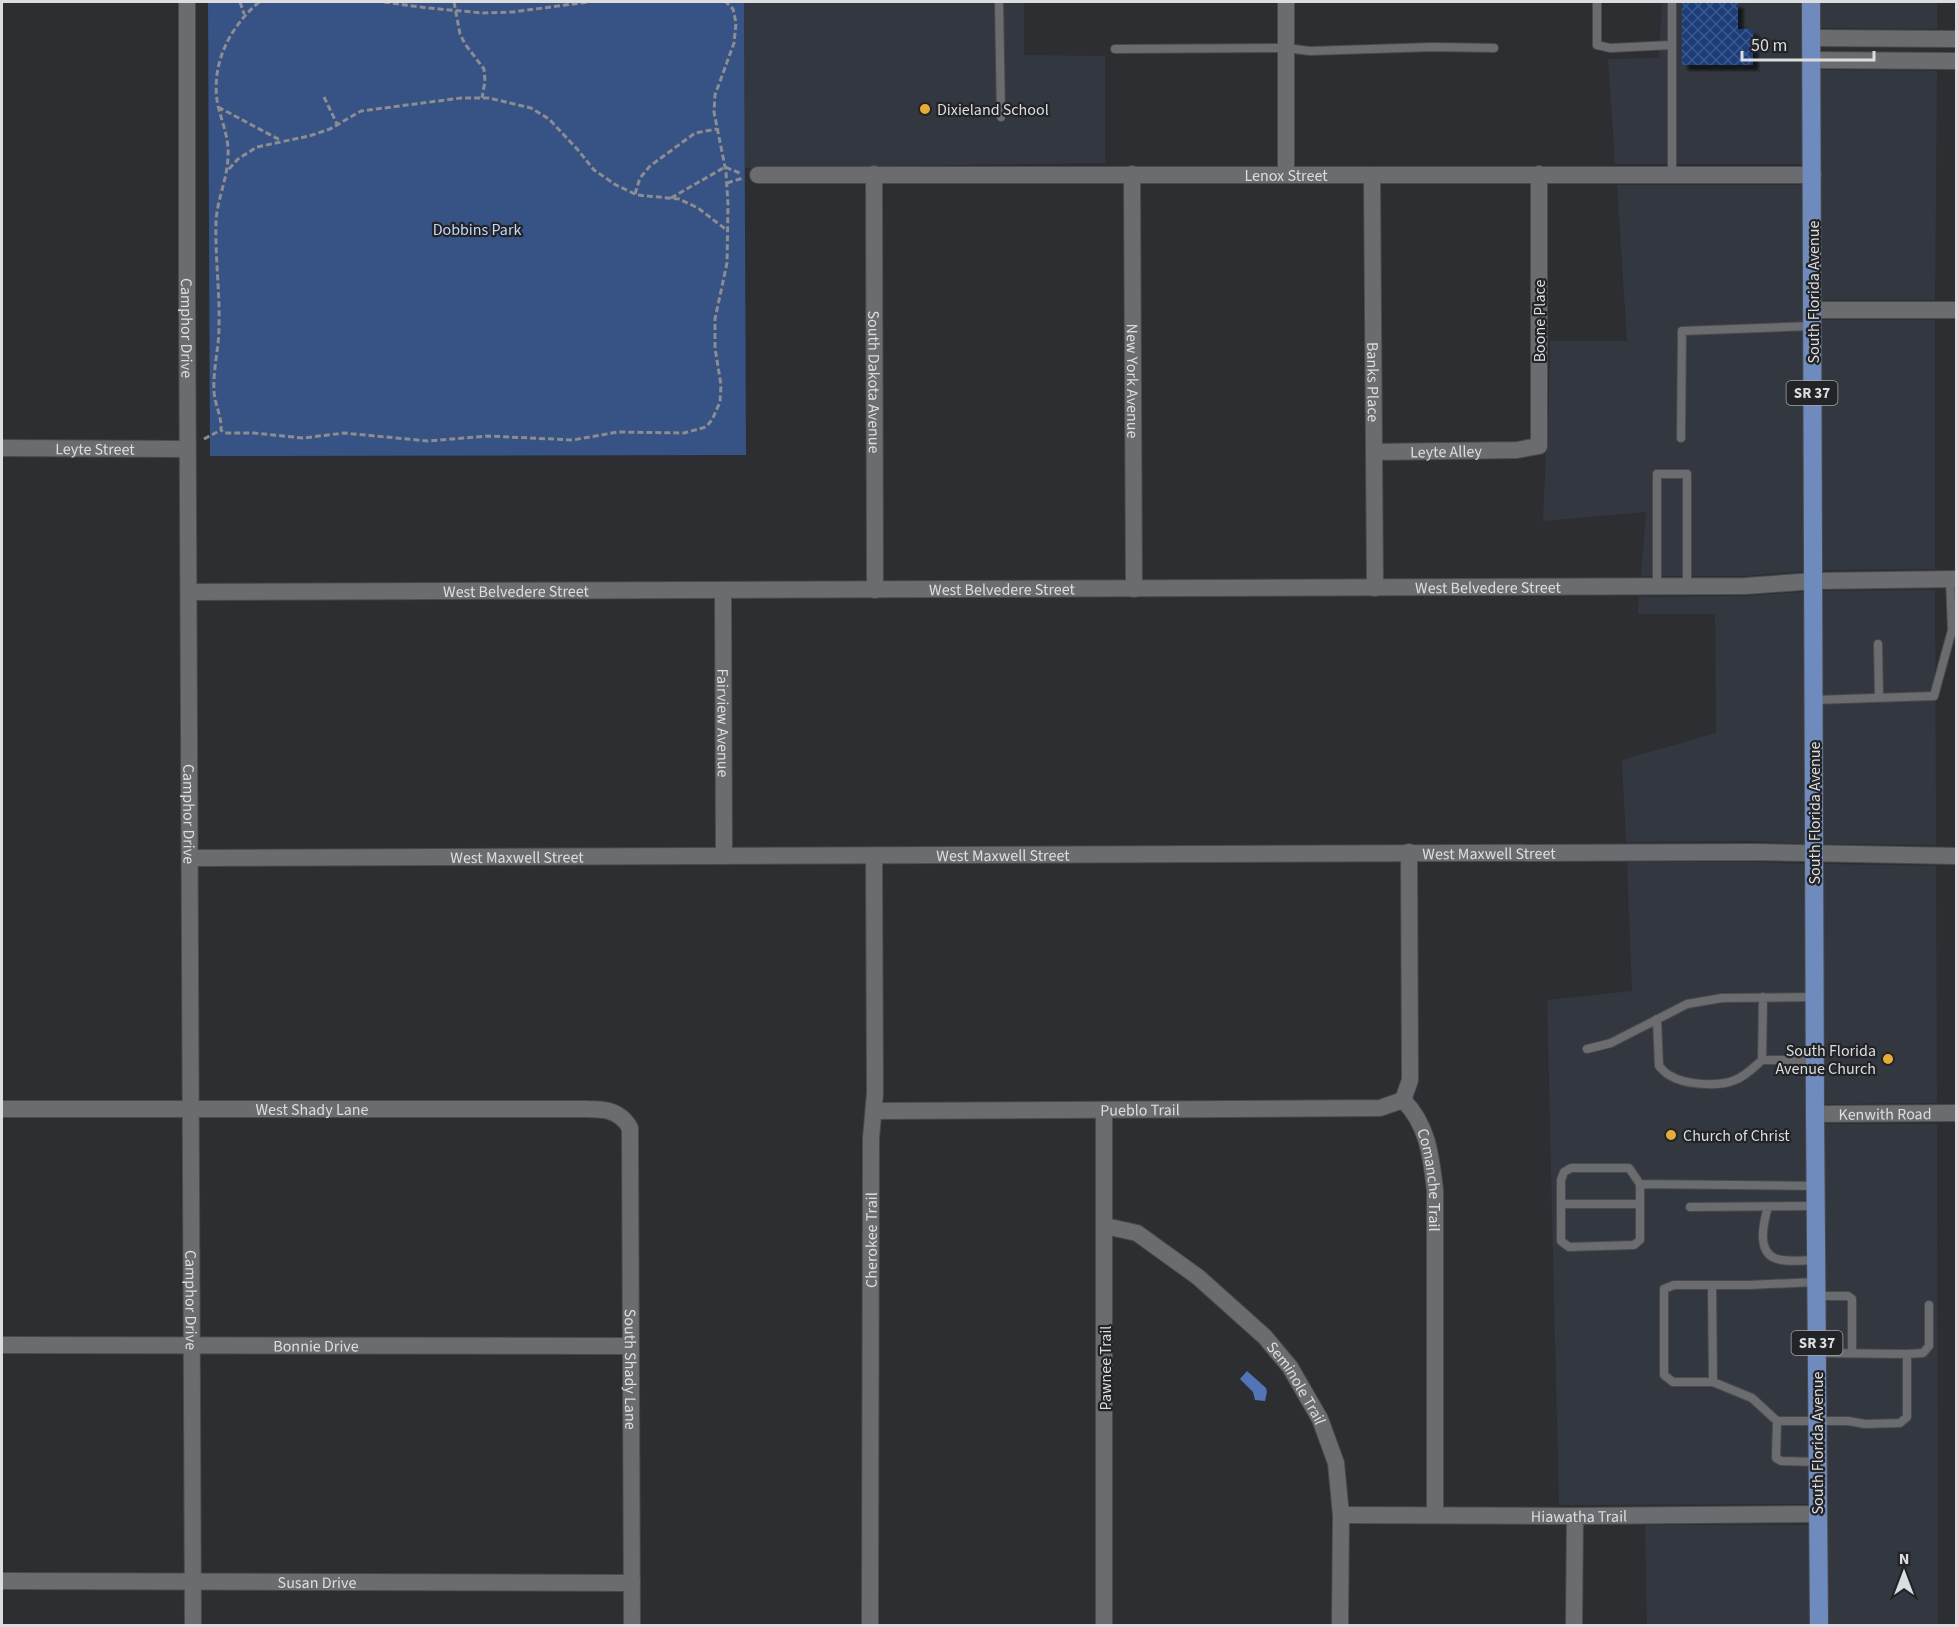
<svg xmlns="http://www.w3.org/2000/svg" width="1958" height="1627" font-family="'Source Sans 3',sans-serif">
  <style>
    .built { fill: #333840 }
    .green { fill: #375285 }
    .water { fill: #5275b7 }
    .building { fill: url(#building-cross-hatch); filter: url(#shadow) }
    .lines { fill: none; stroke-linecap: round; stroke-linejoin: round }
    .lane-casing { stroke: #494a4c; stroke-width: 10 }
    .street-casing { stroke: #494a4c; stroke-width: 18 }
    .primary-casing { stroke: #494a4c; stroke-width: 20 }
    .path { stroke: #8c8d90; stroke-width: 3; stroke-dasharray: 6 3; stroke-linecap: butt }
    .lane { stroke: #6a6c70; stroke-width: 8 }
    .street { stroke: #6a6c70; stroke-width: 16 }
    .primary { stroke: #6f8bbd; stroke-width: 18 }
    .poi-dot { fill: #e5ad36; stroke: #232428; stroke-width: 2 }
    .labels { text-anchor: middle; stroke-width: 4.5; stroke-linejoin: round; paint-order: stroke }
    .shield { fill: #232428; stroke: #a4a6a8; stroke-width: 1.5 }
    .shield-label { font-size: 15px; font-weight: bold; fill: #dcdddf }
    .poi-label { font-size: 16px; fill: #dcdddf; stroke: #232428; text-anchor: start }
    .street-label { font-size: 16px; fill: #dcdddf; stroke: #232428 }
    .park-label { font-size: 16px; fill: #c2d7fb; stroke: #232428 }
  </style>
  <defs>
    <pattern id="building-cross-hatch" width="8" height="8" patternUnits="userSpaceOnUse" patternTransform="scale(1.5)"><rect width="8" height="8" fill="#1d3d79"/><path d="M0 0l8 8M0 8l8-8" fill="none" stroke="#3d598c"/></pattern>
    <filter id="shadow"><feDropShadow dx="5.5" dy="5.5" stdDeviation="1.5" flood-color="#0009"/></filter>
  </defs>
  <rect width="100%" height="100%" fill="#2c2e32"/>
  <path class="built" d="M744,2h280v53l81,1v107l-360,5z
    M1662,2h140l1,162h-188l-7,-105 51,-1z
    M1820,2h117v27l-117,-1z
    M1821,70l116,1 -2,229h-113z
    M1617,185h186v274l1,112 -59,5h-104l5,-64 -103,9 3,-73 2,-2 2,-105h77z
    M1822,320h113v249l-112,1 -2,-111z
    M1935,590l1,255 -112,-1 -1,-253z
    M1805,592l1,252 -52,-3 -128,1 -4,-82 94,-27 -1,-119h-77l1,-17 106,-1z
    M1627,862h127l52,2 3,640 -250,1 -12,-505 85,-9z
    M1824,864l112,2 1,237 -113,1z
    M1824,1124h113l1,501h-110z
    M1645,1525h164v100h-162z"/>
  <path class="green" d="M208,2h536l2,453 -536,1z"/>
  <path class="water" d="M1247,1371l19,17 1,4 -2,9 -10,-1 -2,-8 -13,-13z"/>
  <path class="building" d="M1682,2h56v27h15v36h-71z"/>
  <g class="lines">
    <g class="lane-casing">
      <path id="lane" d="M999,2l2,115
        M1597,2v43l13,3 62,-3
        M1672,2v173
        M1115,49l171,-1 24,3 123,-4 61,1
        M1681,438l1,-107 130,-5
        M1657,587v-113h30v112
        M1878,644l1,53
        M1814,700l120,-4 18,-66 -2,-51
        M1657,1019l2,47c3,3 6,7 10,9 15,10 50,12 66,5 11,-4 19,-13 27,-20h53
        M1587,1049l24,-6 76,-39 35,-6 93,-1
        M1762,1060l1,-63
        M1571,1168h58l11,16v56l-6,5 -65,2 -8,-6v-61l3,-8z
        M1640,1184l175,2
        M1561,1204h79
        M1690,1207l125,-1
        M1768,1207c-5,17 -13,50 14,53 11,2 23,0 34,0
        M1712,1285l1,97
        M1816,1296h32l4,3v54
        M1817,1353l90,1v63l-7,6 -35,1 -17,-3h-71l-1,37 5,3 36,1
        M1907,1354l16,-1 6,-7v-41
        M1777,1421l-25,-23 -39,-16h-40l-9,-7v-86l10,-4h75l67,-3"/>
    </g>
    <g class="street-casing">
      <g id="street">
        <path id="s1" d="M187,2v280l6,1344"/>
        <path d="M1811,38l145,1"/>
        <path d="M1811,60l145,1"/>
        <path id="s2" d="M874,174l1,416"/>
        <path id="s3" d="M1132,174l2,415"/>
        <path d="M1286,174v-172"/>
        <path id="s4" d="M758,175h1055"/>
        <path id="s5" d="M1372,175l3,413"/>
        <path d="M1813,310h143"/>
        <path id="s6" d="M2,448l185,1"/>
        <path id="s7" d="M1374,452l143,-2 22,-4v-272"/>
        <path id="s8" d="M723,591l1,265"/>
        <path id="s9" d="M189,592l1556,-6 69,-5 142,-2"/>
        <path id="s10" d="M190,858l1564,-6 202,4"/>
        <path id="s11" d="M1403,1100c25,25 28,56 32,90v325"/>
        <path d="M1403,1100l7,-20 -1,-228"/>
        <path id="s12" d="M2,1109h562c25,1 52,-6 66,19l2,498"/>
        <path d="M1104,1110v516"/>
        <path id="s13" d="M874,1111l506,-3 23,-8"/>
        <path id="s14" d="M1815,1114l141,-1"/>
        <path id="s15" d="M1105,1226l32,7 61,44 67,60 25,30 30,52 16,44 5,52 -1,111"/>
        <path id="s16" d="M2,1345l629,1"/>
        <path id="s17" d="M1341,1515l234,1 243,-2"/>
        <path id="s18" d="M2,1581l630,2"/>
        <path id="s19" d="M870,1626l1,-488 4,-45 -1,-237"/>
        <path d="M1574,1626l1,-110"/>
      </g>
    </g>
    <g class="primary-casing">
      <path id="primary" d="M1811,2l4,1112 4,512"/>
    </g>
    <path class="path" d="M240,2l4,12
      M259,2c-30,26 -49,63 -41,104 4,16 11,32 10,49 0,23 -11,44 -12,67 -1,35 4,70 3,105 0,21 -6,42 -5,63 0,14 8,25 7,40l4,3h29l49,5 41,-5 84,8 60,-5 85,4 45,-8 66,1 22,-6 6,-7 8,-18 1,-17 -6,-37v-29l12,-56 1,-58 -2,-33 -12,-60 1,-17 19,-52 2,-20 -3,-14 -7,-7
      M384,2l44,6 55,5 30,-1 75,-10
      M454,2l6,32 5,10 19,25 1,12 -3,17
      M324,97l13,27
      M218,107l62,33
      M229,169l9,-10 19,-12 52,-11 21,-7 31,-18 100,-13h28l42,10 18,11 29,31 16,20 22,15 21,10 42,4 19,9 30,23
      M727,183l16,-5
      M635,194l5,-16 10,-12 45,-33 22,-4
      M671,198l54,-31 17,7
      M204,439l17,-9"/>
    <use href="#lane" class="lane"/>
    <use href="#street" class="street"/>
    <use href="#primary" class="primary"/>
  </g>
  <g class="poi-dot">
    <circle cx="925" cy="109" r="6"/>
    <circle cx="1888" cy="1059" r="6"/>
    <circle cx="1671" cy="1135" r="6"/>
  </g>
  <g class="labels">
    <g class="shield">
      <rect x="1786.5" y="381" width="51" height="24" rx="4.5"/>
      <rect x="1791.5" y="1331" width="51" height="24" rx="4.5"/>
    </g>
    <g class="shield-label">
      <text x="1812" y="398">SR 37</text>
      <text x="1817" y="1348">SR 37</text>
    </g>
    <g class="poi-label">
      <text x="937" y="115">Dixieland School</text>
      <text x="1876" y="1056" text-anchor="end">South Florida<tspan x="1876" dy="18">Avenue Church</tspan></text>
      <text x="1683" y="1141">Church of Christ</text>
    </g>
    <g class="street-label">
      <text dy="6" stroke="none"><textPath href="#s4" startOffset="528">Lenox Street</textPath></text>
      <text transform="translate(1813 292) rotate(-90)" y="6">South Florida Avenue</text>
      <text transform="translate(1539 321) rotate(-90)" y="6">Boone Place</text>
      <text dy="6" stroke="none"><textPath href="#s1" startOffset="326">Camphor Drive</textPath></text>
      <text dy="6" stroke="none"><textPath href="#s3" startOffset="207">New York Avenue</textPath></text>
      <text dy="6" stroke="none"><textPath href="#s5" startOffset="207">Banks Place</textPath></text>
      <text dy="6" stroke="none"><textPath href="#s2" startOffset="208">South Dakota Avenue</textPath></text>
      <text dy="6" stroke="none"><textPath href="#s6" startOffset="93">Leyte Street</textPath></text>
      <text dy="6" stroke="none"><textPath href="#s7" startOffset="72">Leyte Alley</textPath></text>
      <text dy="6" stroke="none"><textPath href="#s9" startOffset="1299">West Belvedere Street</textPath></text>
      <text dy="6" stroke="none"><textPath href="#s9" startOffset="813">West Belvedere Street</textPath></text>
      <text dy="6" stroke="none"><textPath href="#s9" startOffset="327">West Belvedere Street</textPath></text>
      <text dy="6" stroke="none"><textPath href="#s8" startOffset="132">Fairview Avenue</textPath></text>
      <text transform="translate(1814 813) rotate(-90)" y="6">South Florida Avenue</text>
      <text dy="6" stroke="none"><textPath href="#s1" startOffset="812">Camphor Drive</textPath></text>
      <text dy="6" stroke="none"><textPath href="#s10" startOffset="1299">West Maxwell Street</textPath></text>
      <text dy="6" stroke="none"><textPath href="#s10" startOffset="813">West Maxwell Street</textPath></text>
      <text dy="6" stroke="none"><textPath href="#s10" startOffset="327">West Maxwell Street</textPath></text>
      <text dy="6" stroke="none"><textPath href="#s13" startOffset="266">Pueblo Trail</textPath></text>
      <text dy="6" stroke="none"><textPath href="#s12" startOffset="310">West Shady Lane</textPath></text>
      <text dy="6" stroke="none"><textPath href="#s14" startOffset="70">Kenwith Road</textPath></text>
      <text dy="6" stroke="none"><textPath href="#s11" startOffset="87">Comanche Trail</textPath></text>
      <text dy="6" stroke="none"><textPath href="#s19" startOffset="386">Cherokee Trail</textPath></text>
      <text dy="6" stroke="none"><textPath href="#s1" startOffset="1298">Camphor Drive</textPath></text>
      <text dy="6" stroke="none"><textPath href="#s16" startOffset="314">Bonnie Drive</textPath></text>
      <text transform="translate(1105 1368) rotate(-90)" y="6">Pawnee Trail</text>
      <text dy="6" stroke="none"><textPath href="#s12" startOffset="876">South Shady Lane</textPath></text>
      <text dy="6" stroke="none"><textPath href="#s15" startOffset="254">Seminole Trail</textPath></text>
      <text transform="translate(1817 1443) rotate(-90)" y="6">South Florida Avenue</text>
      <text dy="6" stroke="none"><textPath href="#s17" startOffset="238">Hiawatha Trail</textPath></text>
      <text dy="6" stroke="none"><textPath href="#s18" startOffset="315">Susan Drive</textPath></text>
    </g>
    <g class="park-label">
      <text x="477" y="235">Dobbins Park</text>
    </g>
  </g>
  <rect width="1958" height="1627" fill="none" stroke="#dcdddf" stroke-width="6"/>
  <g transform="translate(1904 1573)" stroke="#232428" stroke-width="4.5" paint-order="stroke">
  <path d="M0-4.5L10 22L0 15L-10 22Z" fill="#dcdddf"/>
  <text y="-9" font-size="16" font-weight="bold" text-anchor="middle" fill="#dcdddf">N</text>
  </g>
  <path d="M1742 51v9h132v-9" fill="none" stroke="#dcdddf" stroke-width="3"/>
  <text x="1751" y="51" font-size="18" fill="#dcdddf" stroke="#232428" stroke-width="4.5" paint-order="stroke">50 m</text>
</svg>
